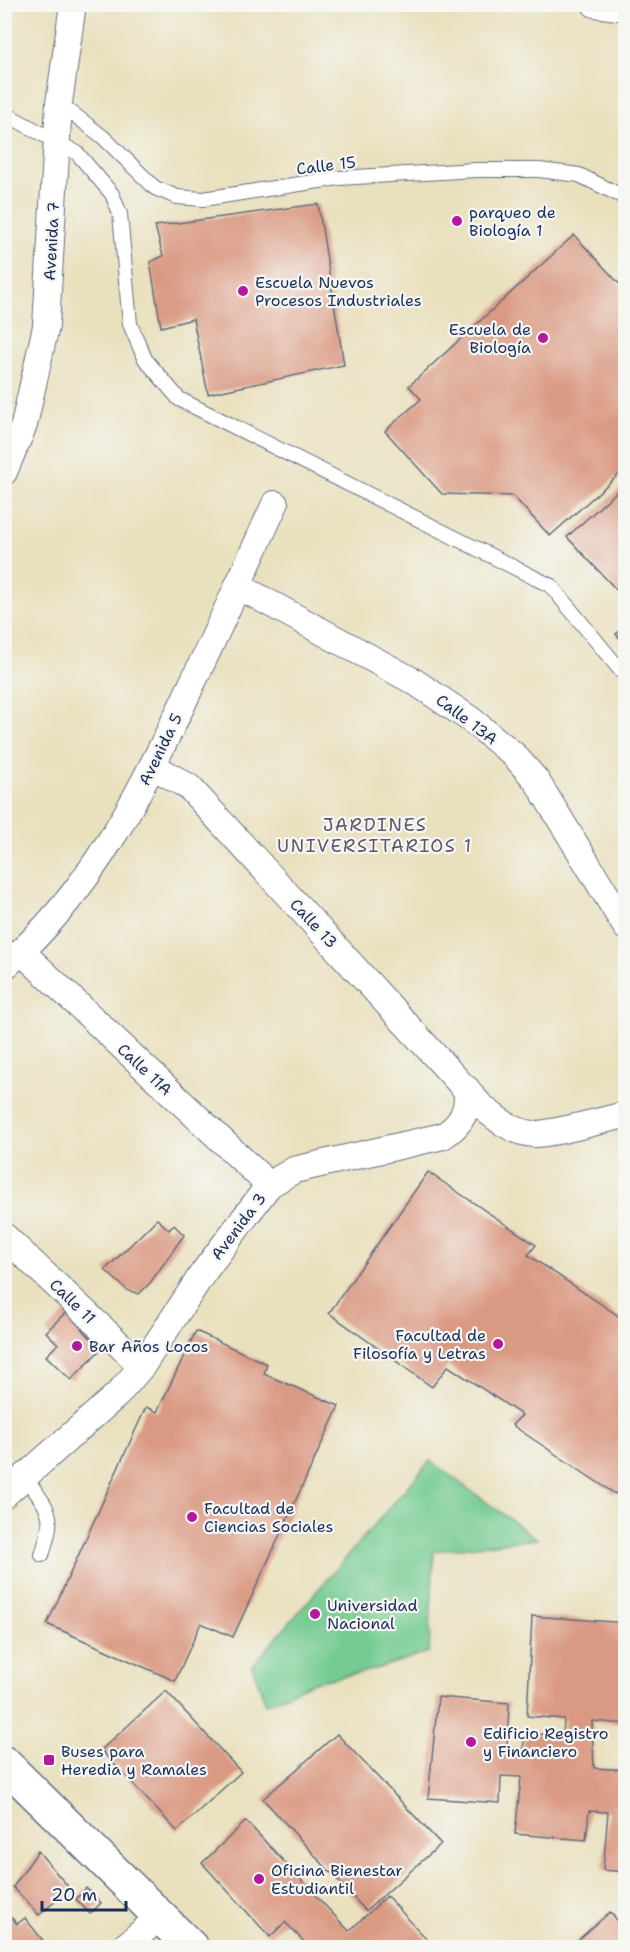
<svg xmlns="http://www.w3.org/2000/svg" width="630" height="1952" font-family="'Shantell Sans',sans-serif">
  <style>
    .green { fill: #73cb90; stroke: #477d77; stroke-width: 1.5 }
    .building { fill: #da9982 }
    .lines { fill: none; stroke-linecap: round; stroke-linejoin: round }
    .service-casing { stroke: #636d7f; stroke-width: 16 }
    .minor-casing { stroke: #636d7f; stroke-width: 28 }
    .secondary-casing { stroke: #636d7f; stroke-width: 36 }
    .service { stroke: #fff; stroke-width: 14 }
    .minor { stroke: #fff; stroke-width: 26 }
    .secondary { stroke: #fff; stroke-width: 33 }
    .poi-dot { fill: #b5179e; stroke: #f6f6f2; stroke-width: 2 }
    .labels { text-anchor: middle; stroke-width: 4.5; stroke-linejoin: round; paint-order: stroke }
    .street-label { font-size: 16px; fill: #1b2f5e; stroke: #f6f6f2 }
    .poi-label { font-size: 16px; fill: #1b2f5e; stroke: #f6f6f2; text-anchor: start }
    .neighbourhood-label { font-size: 18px; letter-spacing: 1.5px; fill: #5e546b; stroke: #f6f6f2 }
  </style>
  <rect width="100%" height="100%" fill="#f6f6f2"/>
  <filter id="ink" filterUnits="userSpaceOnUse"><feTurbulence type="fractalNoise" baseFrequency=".0167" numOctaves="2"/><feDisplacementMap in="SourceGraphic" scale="12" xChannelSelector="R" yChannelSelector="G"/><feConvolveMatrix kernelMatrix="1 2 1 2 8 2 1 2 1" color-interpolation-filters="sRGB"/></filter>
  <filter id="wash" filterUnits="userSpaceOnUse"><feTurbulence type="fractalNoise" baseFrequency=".008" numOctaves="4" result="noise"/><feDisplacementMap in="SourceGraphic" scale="24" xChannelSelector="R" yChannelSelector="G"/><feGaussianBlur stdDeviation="1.35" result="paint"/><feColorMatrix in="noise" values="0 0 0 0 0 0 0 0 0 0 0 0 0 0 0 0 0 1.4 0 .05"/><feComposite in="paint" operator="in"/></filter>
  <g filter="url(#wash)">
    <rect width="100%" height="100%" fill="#e9e0bd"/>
    <path class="green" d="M430,1461l107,78 -103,12 -5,101 -60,19 -55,11 -48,22 -14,-38z"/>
    <g id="blocks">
      <path class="building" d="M318,204l26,161 -136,29 -15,-75 -32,8 -11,-65 13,-6 -8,-30z
        M574,235l52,56v177l-76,68 -37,-40 -71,-2 -57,-63 36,-32 -12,-13z
        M626,483v117l-59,-63z
        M626,625v19l-10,-10z
        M428,1172l108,73 -8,10 98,66v158l-11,15 -103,-69 10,-10 -74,-49 -16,21 -103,-74z
        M157,1219l12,11 5,-5 10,10 -34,48 -11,11 -12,-4 -22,-20z
        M66,1312l35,37 -30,31 -25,-24 12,-12 -12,-12z
        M196,1331l71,33 -3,10 75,32 -106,231 -32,-14 -26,58 -128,-57 99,-217 11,5z
        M532,1616l94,7v101l-34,-3 2,47 32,2v102l-23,-2 5,-58 -19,-1 -3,29 -71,-6 6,-57 -20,-1 -1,27 -72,-5 10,-101 71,6 -2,45 16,1 2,-16 38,3 1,-17 -37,-3z
        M166,1691l75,81 -64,59 -76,-81z
        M337,1734l104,110 -75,67 -103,-112z
        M246,1821l103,110 38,-35 48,52h-125l-25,-26 -15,15 -68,-74z
        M38,1851l32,38 -31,26 -26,-28z
        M86,1888l15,15 -11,11 -14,-15z
        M610,1912l16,18 -3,18h-54z
        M12,1918l5,6 8,-6 24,30h-45v-24z"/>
    </g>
  </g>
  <g filter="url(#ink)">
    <use href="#blocks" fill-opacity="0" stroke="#636d7f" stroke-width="1.5"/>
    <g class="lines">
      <g class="service-casing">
        <path id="service" d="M59,103l44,34 52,51 22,9 26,2 136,-21 137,-8h63l40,5 47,23
          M4,113l73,40 35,41 8,20 10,110 15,35 34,40 372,187 75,91
          M25,1476c25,38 31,34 17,79"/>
      </g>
      <g class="minor-casing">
        <path id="minor" d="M595,4l31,4
          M4,472l20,-47 22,-99 13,-223 14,-99
          M238,586l177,96 55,37 43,35 23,26 90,147
          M153,766l36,21 291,318c15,13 32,27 53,29 18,1 72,-15 93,-19
          M22,952l247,233
          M4,967c88,-75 139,-178 187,-281 29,-60 56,-121 84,-182
          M4,1236l138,130
          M4,1495l114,-101 24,-28 61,-93 66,-88 25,-15 149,-34c19,-12 25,-25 24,-47
          M123,1948l38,-32"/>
      </g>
      <g class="secondary-casing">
        <path id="secondary" d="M4,1763l188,185"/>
      </g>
      <use href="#service" class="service"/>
      <use href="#minor" class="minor"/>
      <use href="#secondary" class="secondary"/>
    </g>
  </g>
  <g class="poi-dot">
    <circle cx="457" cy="221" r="6"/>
    <circle cx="243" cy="291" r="6"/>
    <circle cx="543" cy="338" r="6"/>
    <circle cx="498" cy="1344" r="6"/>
    <circle cx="77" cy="1346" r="6"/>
    <circle cx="192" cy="1517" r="6"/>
    <circle cx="315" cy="1614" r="6"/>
    <circle cx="471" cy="1742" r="6"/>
    <rect x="43" y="1754" width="12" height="12" rx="3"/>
    <circle cx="259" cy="1879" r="6"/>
  </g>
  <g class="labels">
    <g class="street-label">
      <text transform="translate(326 165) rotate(-7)" y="6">Calle 15</text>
      <text transform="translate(51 241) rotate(-87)" y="6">Avenida 7</text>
      <text transform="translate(467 719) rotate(37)" y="6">Calle 13A</text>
      <text transform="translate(160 749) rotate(-64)" y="6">Avenida 5</text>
      <text transform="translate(314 923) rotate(47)" y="6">Calle 13</text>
      <text transform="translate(145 1069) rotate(43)" y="6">Calle 11A</text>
      <text transform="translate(238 1226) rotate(-53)" y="6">Avenida 3</text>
      <text transform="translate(73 1301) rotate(44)" y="6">Calle 11</text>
    </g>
    <g class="poi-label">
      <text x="469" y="218">parqueo de<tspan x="469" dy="18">Biología 1</tspan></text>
      <text x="255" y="288">Escuela Nuevos<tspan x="255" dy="18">Procesos Industriales</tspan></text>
      <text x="531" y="335" text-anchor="end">Escuela de<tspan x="531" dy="18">Biología</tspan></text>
      <text x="486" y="1341" text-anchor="end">Facultad de<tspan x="486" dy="18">Filosofía y Letras</tspan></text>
      <text x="89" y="1352">Bar Años Locos</text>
      <text x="204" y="1514">Facultad de<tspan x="204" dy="18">Ciencias Sociales</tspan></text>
      <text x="327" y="1611">Universidad<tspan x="327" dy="18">Nacional</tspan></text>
      <text x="483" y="1739">Edificio Registro<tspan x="483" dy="18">y Financiero</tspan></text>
      <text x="61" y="1757">Buses para<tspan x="61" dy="18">Heredia y Ramales</tspan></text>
      <text x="271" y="1876">Oficina Bienestar<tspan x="271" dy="18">Estudiantil</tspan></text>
    </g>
    <g class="neighbourhood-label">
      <text x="375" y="831">JARDINES<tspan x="375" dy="21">UNIVERSITARIOS 1</tspan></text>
    </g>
  </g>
  <rect width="630" height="1952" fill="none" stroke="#f6f6f2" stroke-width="24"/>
  <path d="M42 1901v9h84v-9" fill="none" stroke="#1b2f5e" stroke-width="3"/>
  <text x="51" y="1901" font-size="18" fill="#1b2f5e" stroke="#f6f6f2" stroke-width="4.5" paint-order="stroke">20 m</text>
</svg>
